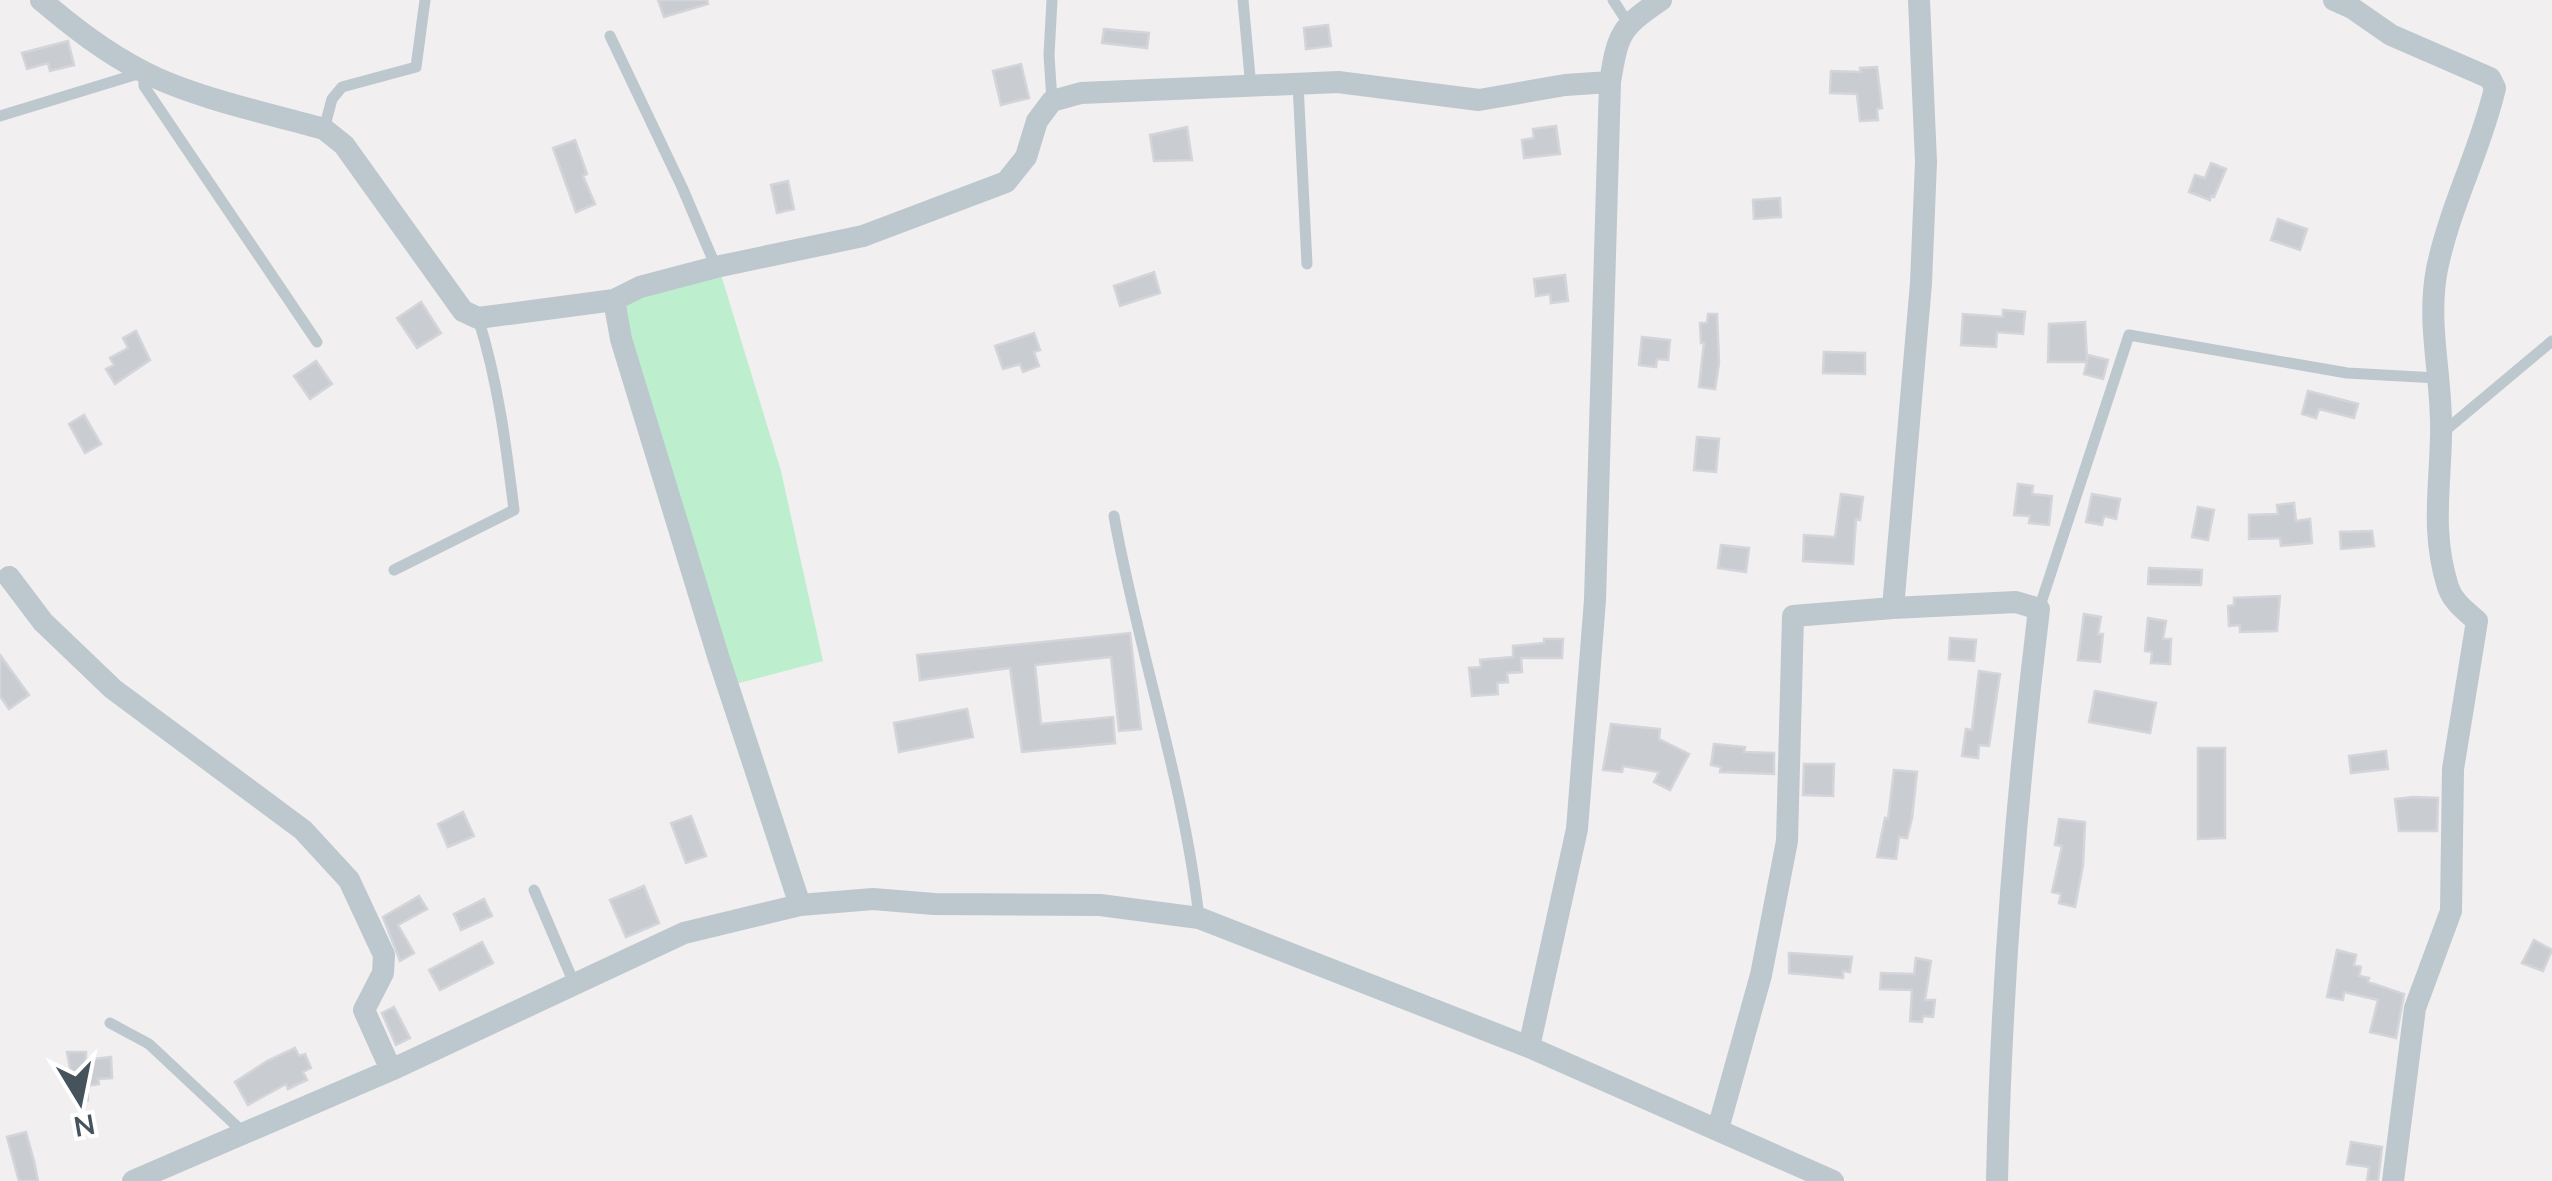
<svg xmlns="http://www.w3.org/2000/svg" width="2552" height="1181" font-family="'Nunito Sans',sans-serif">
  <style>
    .green { fill: #bdefcf }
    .building { fill: #c9ccd1; stroke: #d3d5da; stroke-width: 2.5 }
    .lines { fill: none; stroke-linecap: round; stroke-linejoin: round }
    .lane { stroke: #bdc7ce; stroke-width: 11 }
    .street { stroke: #bdc7ce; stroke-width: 22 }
  </style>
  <rect width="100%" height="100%" fill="#f1efef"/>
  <path class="green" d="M719,268l62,203 42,190 -92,24 -114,-384z"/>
  <path class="building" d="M658,0h49l1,4 -44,13z
    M1328,25l3,21 -25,3 -2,-21z
    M1104,29l45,4 -2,15 -45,-5z
    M68,41l6,24 -24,6 -2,-8 -21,6 -5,-16z
    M1021,64l8,34 -28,7 -8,-34z
    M1877,67l5,41 -5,1 1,11 -18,1 -3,-27 -27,-1 1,-22 30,1 -1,-4z
    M1556,126l4,28 -36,4 -2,-18 12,-2 -1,-9z
    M1187,127l5,33 -38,1 -4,-26z
    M575,140l12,34 -4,2 12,28 -19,8 -23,-64z
    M2211,163l15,6 -12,28 -3,-1 -1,4 -21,-8 6,-17 10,3z
    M788,181l6,28 -17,4 -6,-28z
    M1780,198l1,19 -27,2 -1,-19z
    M2278,219l29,10 -7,21 -29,-10z
    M1154,272l6,21 -40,13 -6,-20z
    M1565,275l3,26 -17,2 -1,-9 -14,2 -2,-17z
    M421,302l20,31 -24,15 -20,-30z
    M2003,310l22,2 -2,22 -26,-2 -1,15 -35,-2 2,-31 40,3z
    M1708,314h9l2,49 -4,26 -16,-2 5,-44h-3l-1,-20h7z
    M2085,322l2,38 1,-5 20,5 -5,19 -19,-5 3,-12h-39l1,-38z
    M136,331l14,29 -35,24 -9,-15 8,-4 -4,-7 18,-10 -5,-10z
    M1034,333l6,17 -6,2 5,14 -16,6 -3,-8 -17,5 -8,-23z
    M1642,337l28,3 -2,20 -11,-1 -1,8 -17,-2z
    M1824,352l41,1v21l-42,-1z
    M316,361l16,23 -22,15 -16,-23z
    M2308,391l50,13 -4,14 -35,-9 -3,9 -14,-4z
    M84,415l17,29 -16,9 -16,-29z
    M1697,437l22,2 -3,33 -22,-2z
    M2018,484l15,2 -1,8 20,2 -3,29 -20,-2 1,-7 -16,-1z
    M1841,494l22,3 -3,23 -4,-1 -3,45 -50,-3 1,-26 31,2z
    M2092,494l28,5 -4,20 -12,-3 -2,9 -16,-3z
    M2294,503l2,18 14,-2 2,24 -31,3 -1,-8 -31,1v-24l29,-1 -1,-9z
    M2198,507l16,3 -6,30 -16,-3z
    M2372,531l2,15 -33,3 -1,-17z
    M1721,545l28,3 -3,24 -28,-4z
    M2149,568l53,2 -1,15 -53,-1z
    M2280,596l-3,35 -37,1v-7l-11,1 -1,-20 6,-1v-7z
    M2084,614l17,3 -3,17h5l-3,28 -22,-2z
    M2148,618l18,3 -3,18h8l-1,25 -19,-1 1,-11 -7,-1z
    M1130,633l11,96 -22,2 -8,-74 -76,8 6,59 72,-7 2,26 -93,9 -12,-84 -90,12 -3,-25z
    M1950,638l26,2 -2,21 -25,-2z
    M1544,639h19l-1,19h-41l1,14 -15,1 1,9 -11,1 1,11 -26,2 -3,-28 12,-1 -1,-7 33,-3v-11l31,-3z
    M0,655l29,40 -20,14 -9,-13z
    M1979,671l21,3 -11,72 -10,-1 -1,13 -16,-2 4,-27 6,1z
    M2095,691l61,12 -6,30 -61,-11z
    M967,709l6,28 -74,15 -5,-29z
    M1611,724l49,5 -1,10 30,15 -19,36 -16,-8 5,-10 -36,-6 -1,6 -19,-2z
    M1714,744l31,3 -1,5 30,1v21l-54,-2 1,-5 -10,-2z
    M2198,748h27v90l-27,1z
    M2386,751l2,18 -37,4 -2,-17z
    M1804,764h30l-1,32 -30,-1z
    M1894,770l23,2 -5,46 -5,20 -8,-1 -3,22 -19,-2 8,-39 3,1z
    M2413,797l25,1 -1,33h-38l-4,-32z
    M463,812l11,24 -26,11 -10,-23z
    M691,816l15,40 -20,7 -15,-40z
    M2059,819l26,3 -2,43 -8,42 -16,-4 2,-9 -9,-2 10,-46 -7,-1z
    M644,886l15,37 -33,14 -16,-37z
    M419,896l8,13 -29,16 16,28 -14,8 -17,-44z
    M484,899l8,17 -31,14 -7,-16z
    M2534,940l18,10 -9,21 -21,-8z
    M482,942l11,21 -53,27 -11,-20z
    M2337,950l19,5 -2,10 7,2 -2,9 10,2 -1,4 36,12 -8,44 -26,-6 8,-32 -34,-8 -1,8 -16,-3z
    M1789,953l63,4 -2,15 -7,-1v7l-54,-5z
    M1916,958l15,3 -6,39h10l-2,17 -10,-1 -1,6 -12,-1 2,-31 -32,-1 1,-16 33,1z
    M394,1007l16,31 -14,7 -14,-32z
    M295,1048l4,8 6,-2 6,14 -8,4 4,8 -19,9 -2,-5 -38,21 -13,-23 32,-21z
    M67,1052h19v8l25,-3 1,21 -14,1 1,5 -12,2 1,14 -12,1z
    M26,1132l8,29 4,20h-19l-12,-44z
    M2351,1142l31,5 -4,34h-11l2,-14 -22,-3z"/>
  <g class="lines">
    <path class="lane" d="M1243,0l8,88
      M1613,0l15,23
      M610,36l72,151 34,80
      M1298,84l9,180
      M1052,101l-3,-46 3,-55
      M0,116l144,-44v14l173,256
      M324,129l8,-30 10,-12 74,-20 9,-67
      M2441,434l111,-93
      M1114,516c24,135 70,265 85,402
      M394,570l120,-60c-8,-65 -16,-129 -36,-192
      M2039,609l90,-274 218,38 90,5
      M534,890l40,93
      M110,1023l39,21 96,90"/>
    <path class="street" d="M41,0c32,27 65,53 103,72 48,25 126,42 180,57l20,16 119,166 15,7 136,-18
      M1919,0l7,162 -5,121 -28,325 123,-6 23,7c-23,190 -38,380 -42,572
      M2334,0l18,8 39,27 99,43 5,10c-14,61 -45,118 -58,181 -11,57 6,110 4,167 -1,54 -10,97 7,151 5,15 18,24 29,34l-24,148 -2,142 -36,97 -22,173
      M9,577l34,45 70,67 190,141 46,50 35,75 -1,18 -19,37 27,60
      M800,905l-82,-249 -97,-317 -7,-39 26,-13 76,-20 147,-31 143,-54 20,-25 11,-36 15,-20 29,-8 257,-11 141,18 86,-15 45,-3
      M1529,1047l48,-218 18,-229 15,-518c8,-49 10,-54 51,-82
      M1718,1129l43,-154 26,-134 6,-225 100,-8
      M133,1181l258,-111 293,-137 116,-28 73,-6 61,5 166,1 99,13 330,129 304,134"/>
  </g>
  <g transform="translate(80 1101) rotate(170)" stroke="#ffffff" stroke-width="8" paint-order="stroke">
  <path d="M0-8L18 38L0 25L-18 38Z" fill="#47535c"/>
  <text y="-15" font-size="28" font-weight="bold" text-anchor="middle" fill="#47535c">N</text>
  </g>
</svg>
